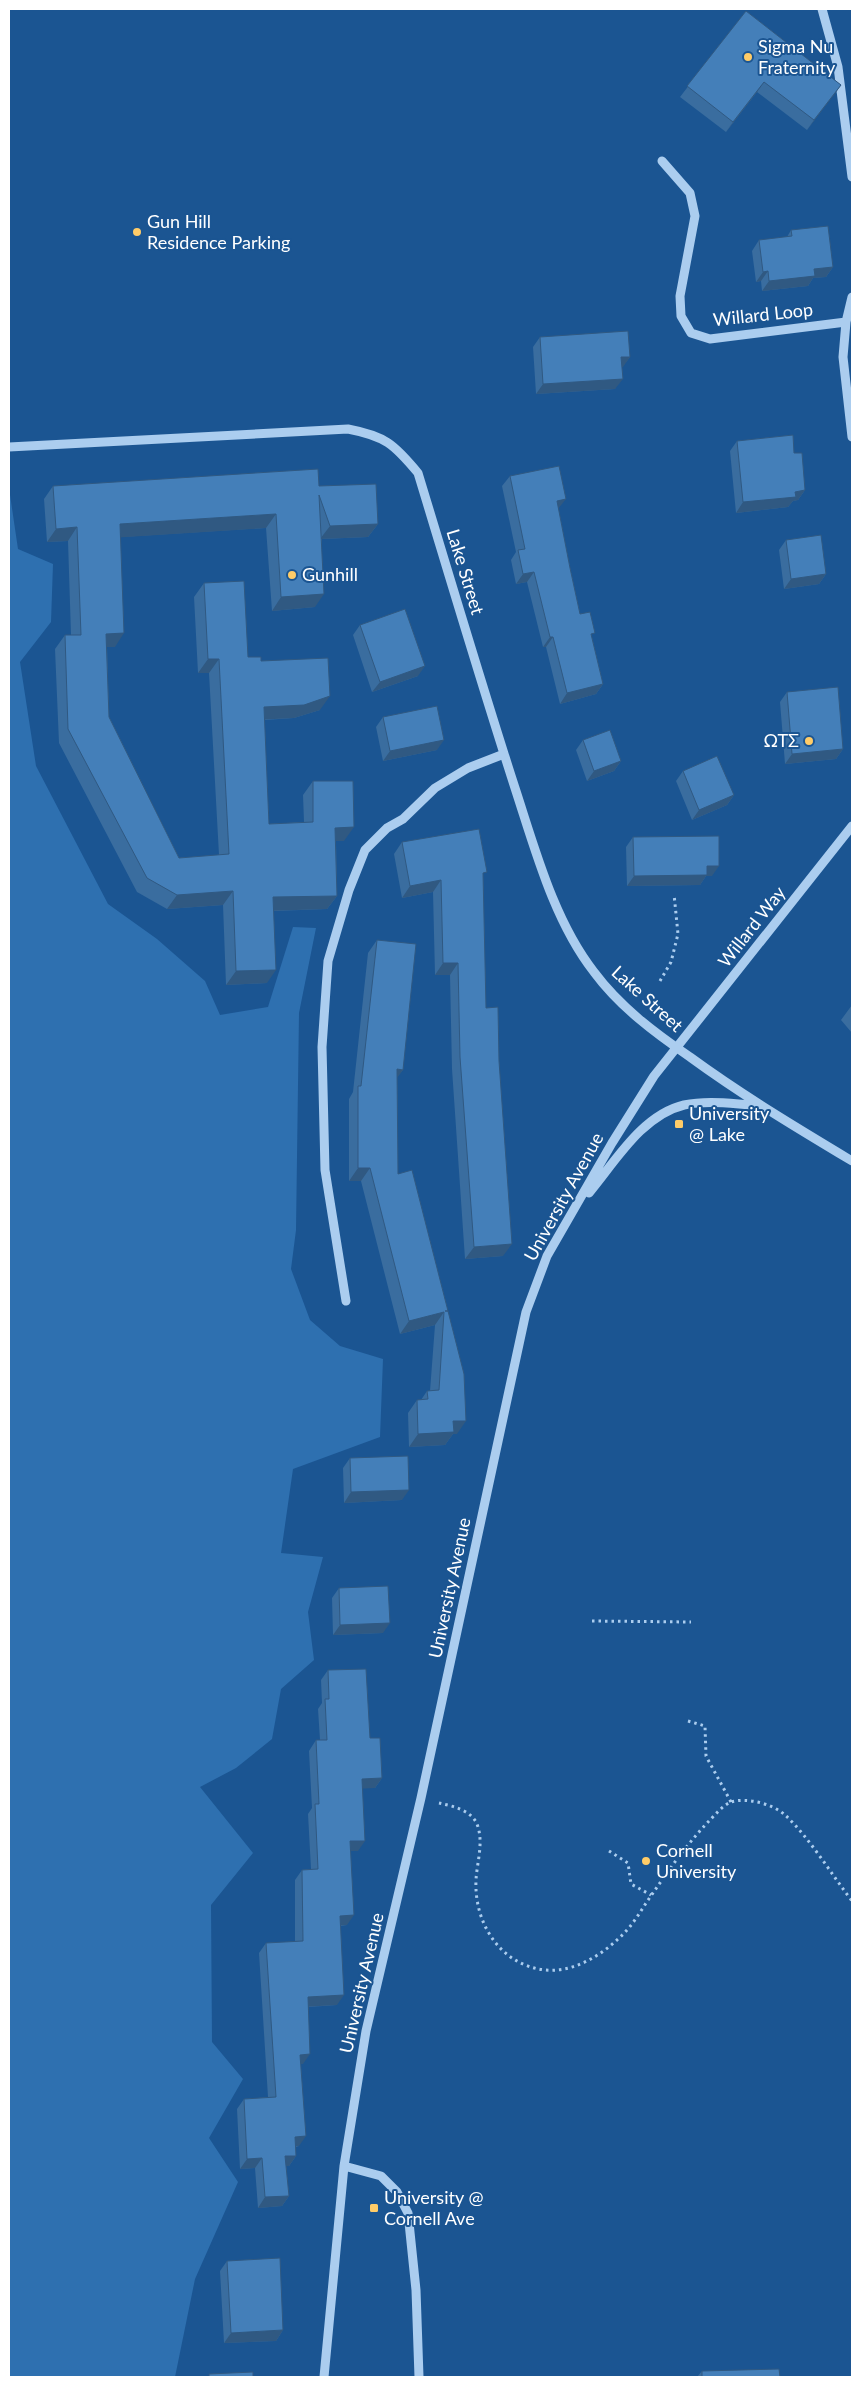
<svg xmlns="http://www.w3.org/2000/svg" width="861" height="2386" font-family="Lato,sans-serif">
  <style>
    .green { fill: #2e70b0 }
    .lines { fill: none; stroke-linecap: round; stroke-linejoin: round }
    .path { stroke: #abcdef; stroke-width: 3; stroke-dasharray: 2.5 4; stroke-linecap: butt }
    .minor { stroke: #abcdef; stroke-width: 9 }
    .wall { fill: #3a6d9f }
    .shaded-wall { fill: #305982 }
    .building { fill: #447fb9; stroke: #305982 }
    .poi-dot { fill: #ffcc68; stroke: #1b5592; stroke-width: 2 }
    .labels { text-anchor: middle; stroke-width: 4; stroke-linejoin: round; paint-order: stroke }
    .poi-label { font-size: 18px; fill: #fff; stroke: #1b5592; text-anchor: start }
    .street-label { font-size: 18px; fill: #fff; stroke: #1b5592 }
  </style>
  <rect width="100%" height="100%" fill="#1b5592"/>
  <path class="green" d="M9,488l9,61 35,15 -2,58 -31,40 16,104 72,138 49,35 48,42 15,34 48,-8 25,-80 23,1 -17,85 -3,217 -5,39 19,51 30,26 43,13 -3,78 -87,32 -12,84 42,4 -15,55 6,48 -33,29 -9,50 -36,29 -36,19 53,66 -42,52 1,137 31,37 -34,59 29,44 -43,97 -20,98h-166z"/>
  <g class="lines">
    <path class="path" d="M660,981l11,-19 7,-28 -4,-40
      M592,1621l99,1
      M688,1721l17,5 1,30 25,46
      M439,1803c13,3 32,7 38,21 7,18 0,38 -1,56 -2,43 24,85 69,90 31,3 62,-18 82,-40 10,-11 17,-25 26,-37 17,-25 35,-50 56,-72 6,-6 14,-16 22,-19 16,-5 42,2 54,13 24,22 47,60 67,86
      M609,1851l19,12 3,21 20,11"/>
    <path class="minor" d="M822,9l16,58 14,110
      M662,161l28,32 5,23 -15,80 1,20 10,17 19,6 136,-17
      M852,297l-6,25 -3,35 9,80
      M9,447l339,-18c37,7 46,15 70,44 32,105 63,210 97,315 20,61 39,133 79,184 26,35 61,61 96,85 52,38 107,71 162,104
      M589,1193c26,-31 53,-78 95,-88 24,-5 49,-1 73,0
      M346,1301l-21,-131 -3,-123 6,-86 21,-71 16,-40 22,-22 16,-9 32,-31 33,-20 36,-14
      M344,2166l37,10 16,16 11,21 8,77 3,87
      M324,2377l20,-211 22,-135 55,-233 105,-486 21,-56 65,-113 42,-67 198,-250"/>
  </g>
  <path class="wall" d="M746,11l95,74 -34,45 -50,-38 -31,40 -46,-35z
    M791,230l42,37 -7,10 -13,1 -5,8 -46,5 -1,-10 -5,1 -4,-31 7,-11 28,-3z
    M540,337l90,20 -8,10 -7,22 -79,5 -3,-47z
    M737,441l57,12 11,37 -7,10 -5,1 -5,6 -52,6 -6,-62z
    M510,476l48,33 12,59 10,46 12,24 11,46 -7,10 -36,10 -14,-57h-3l-16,-65 -11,2 -5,-24 5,-8 -14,-66z
    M53,486h266l59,38 -10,13 -46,2 -7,68 -43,4 -6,-83 -145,9 -6,110h-8l2,70 70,141 40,-3 -10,-182h-11l-4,-76 10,-14 44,74 13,4 59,49 -26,8 -30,2 5,104 35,-2 -1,-27 10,-14 31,60h-8l1,55 -10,13 -53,2 -7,72 -41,2 -3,-80 -56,4 -30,-17 -78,-149 -4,-94 10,-14h6l-3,-94 -21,1 -3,-43z
    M786,540l40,34 -7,10 -35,5 -5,-39z
    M360,625l58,51 -46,16 -19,-57z
    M787,692l56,57 -7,10 -51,5 -5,-62z
    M383,717l54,33 -54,11 -7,-34z
    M583,740l38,21 -7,10 -27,10 -11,-31z
    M683,771l51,24 -7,10 -35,15 -16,-39z
    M633,837l79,39h-6l-6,9 -73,1 -1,-39z
    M402,842l81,36 3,130 17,248 -38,3 -13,-190 -2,-94h-15l-2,-83 -31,6 -8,-44z
    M377,940l26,130 -6,7 1,97 50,137 9,123h-4l-8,11 -36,2 -1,-34 9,-13h4l6,-9h3l5,-66 -35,9 -39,-153h-12v-82l4,-7 15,-139z
    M852,1005v28l-11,-13z
    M350,1458l52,42 -58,3 -1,-35z
    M339,1588l44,45 -50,2 -1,-37z
    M328,1670l42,68 12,40 -7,10h-13l-4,63h-7l-4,74 -6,1 -4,79 -29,2 -5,57h-2l-2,82 -3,1v9l-7,10h-3l3,30 -7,10 -24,2 -3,-40 -15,1 -3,-60 7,-10 24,-2 -9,-144 7,-10 29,-1v-62l7,-10 9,-1 -3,-55 4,-6 -3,-57 7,-11h4l-2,-31 4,-6 -1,-23z
    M227,2261l56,69 -7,11 -52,2 -4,-72z
    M702,2371l78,6h-83z"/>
  <path class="shaded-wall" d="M764,82l-7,10 -31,40 7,-10z
    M841,85l-7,10 -27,35 7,-10z
    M833,267l-7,10 -13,1 -5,8 -46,5 7,-10 45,-12z
    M768,271l-7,10 -5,1 7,-10z
    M621,357h9l-7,10h-9z
    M623,379l-8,10 -79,5 7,-10z
    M805,490l-7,10 -5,1 -5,6 -52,6 7,-11 52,-10z
    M566,499l-8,10 -1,-8z
    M276,514l-10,14 -155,10 9,-14z
    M378,524l-10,13 -48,2 10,-13z
    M77,527l-9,14 -21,1 9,-13z
    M534,572l-7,10 -11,2 7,-10z
    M826,574l-7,10 -35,5 7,-10z
    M324,594l-9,13 -43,4 9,-14z
    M124,633l-9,14h-19l10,-13z
    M550,637h3l-7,10h-3z
    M208,659h11l-10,14h-11z
    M425,666l-7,10 -46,16 8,-10z
    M603,684l-7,10 -36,10 7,-11z
    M330,696l-10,14 -26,8 -40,2 10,-13z
    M444,740l-7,10 -54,11 7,-10z
    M843,749l-7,10 -51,5 7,-10z
    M621,761l-7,10 -27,10 7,-10z
    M734,795l-7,10 -35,15 7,-10z
    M354,827l-10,14h-18l9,-13z
    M707,866h12l-7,10h-6l-6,9 -73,1 7,-10z
    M441,880l-8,12 -31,6 8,-12z
    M233,891l-10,14 -56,4 10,-14z
    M337,896l-10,13 -64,2 10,-14z
    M443,963h15l-8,12h-15z
    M276,970l-9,13 -41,2 10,-14z
    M397,1069l6,1 -10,13z
    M358,1168h12l-9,13h-12z
    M512,1244l-9,12 -38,3 9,-12z
    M444,1312l-9,13 -35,9 9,-13z
    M453,1421h13l-9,13h-4l-8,11 -36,2 9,-13z
    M409,1490l-7,10 -58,3 7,-11z
    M390,1623l-7,10 -50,2 7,-10z
    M382,1778l-7,10 -20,1 7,-10z
    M350,1841h15l-7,10h-15z
    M354,1915l-7,10 -14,1 7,-10z
    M344,1995l-7,10 -36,2 7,-10z
    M310,2054l-7,10 -10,1 7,-10z
    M306,2136l-7,10 -11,1 7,-10z
    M285,2156h11l-7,10h-11z
    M262,2158l-7,10 -15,1 7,-10z
    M289,2196l-7,10 -24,2 7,-11z
    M283,2330l-7,11 -52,2 7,-10z"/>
  <path class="building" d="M746,11l95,74 -27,35 -50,-38 -31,40 -46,-36z
    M828,226l5,41 -19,2 1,7 -46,5 -1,-10 -5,1 -4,-32 33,-4 -1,-6z
    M628,331l2,26h-9l2,22 -80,5 -3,-47z
    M793,435l1,18h8l3,37 -10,2 1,5 -53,5 -6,-61z
    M559,466l7,33 -9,2 13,67 10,46 10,-2 5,21 -4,1 12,50 -36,9 -14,-56h-3l-16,-65 -11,2 -5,-24 7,-1 -15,-73z
    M318,469l1,17 57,-2 2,40 -48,2 -11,-31 5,99 -43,3 -5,-83 -156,10 4,109 -18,1 3,83 70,141 50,-4 -10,-195h-11l-4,-76 40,-2 4,76h13v4l67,-3 2,38 -26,9 -40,2 5,117 44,-2v-41h40l1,46 -19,1 2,68 -64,1 3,73 -40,1 -3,-80 -56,4 -30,-17 -79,-149 -3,-94h16l-4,-108 -21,2 -3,-43z
    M821,535l5,39 -35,5 -5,-39z
    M405,609l20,57 -45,16 -20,-57z
    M838,687l5,62 -51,5 -5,-62z
    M437,706l7,34 -54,11 -7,-34z
    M610,730l11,31 -27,10 -11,-31z
    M717,756l17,39 -35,15 -16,-39z
    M479,829l8,43 -4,1 3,135 12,-1 1,54 13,183 -38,3 -14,-190 -2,-94h-15l-2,-83 -31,6 -8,-44z
    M719,836v30h-12v9l-73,1 -1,-39z
    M377,940l39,4 -13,126 -6,-1 1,105 14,-4 36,141h-3h3l16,63 2,47h-13l1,11 -36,2 -1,-34 11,-1 -1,-8 12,-1 5,-78 -35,9 -39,-153h-12v-82h3z
    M408,1456l1,34 -58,2 -1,-34z
    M388,1586l2,37 -50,2 -1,-37z
    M366,1669l4,69h10l2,40 -20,1 3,62h-15l4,74 -14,1 4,79 -36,2 2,57 -10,1 6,81 -11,1 1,19h-11l4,40 -24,1 -3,-39 -15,1 -3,-60 32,-2 -10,-154 37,-2 -1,-71 16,-1 -3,-65h4l-3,-64h11l-2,-41h4l-1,-29z
    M280,2258l3,72 -52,3 -4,-72z
    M779,2369l1,8h-78v-6z
    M253,2372v5h-44v-3z"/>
  <g class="poi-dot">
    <circle cx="748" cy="57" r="5"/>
    <circle cx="137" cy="232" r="5"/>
    <circle cx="292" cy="575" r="5"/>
    <circle cx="809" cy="741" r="5"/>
    <rect x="674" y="1119" width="10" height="10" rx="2.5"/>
    <circle cx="646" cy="1861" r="5"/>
    <rect x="369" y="2203" width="10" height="10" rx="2.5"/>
  </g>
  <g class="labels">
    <g class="poi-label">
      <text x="758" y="53">Sigma Nu<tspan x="758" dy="21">Fraternity</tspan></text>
      <text x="147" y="228">Gun Hill<tspan x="147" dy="21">Residence Parking</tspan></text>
      <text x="302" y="581">Gunhill</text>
      <text x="799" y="747" text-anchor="end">ΩΤΣ</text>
      <text x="689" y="1120">University<tspan x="689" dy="21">@ Lake</tspan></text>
      <text x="656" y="1857">Cornell<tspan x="656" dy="21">University</tspan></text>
      <text x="384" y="2204">University @<tspan x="384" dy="21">Cornell Ave</tspan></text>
    </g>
    <g class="street-label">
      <text transform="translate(763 315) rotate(-6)" y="6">Willard Loop</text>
      <text transform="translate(465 572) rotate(73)" y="6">Lake Street</text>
      <text transform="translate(752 927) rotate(-52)" y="6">Willard Way</text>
      <text transform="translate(647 999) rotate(42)" y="6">Lake Street</text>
      <text transform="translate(564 1197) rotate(-61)" y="6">University Avenue</text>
      <text transform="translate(450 1588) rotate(-78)" y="6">University Avenue</text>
      <text transform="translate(362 1983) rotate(-77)" y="6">University Avenue</text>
    </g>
  </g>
  <rect width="861" height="2386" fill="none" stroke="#ffffff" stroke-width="20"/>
</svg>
